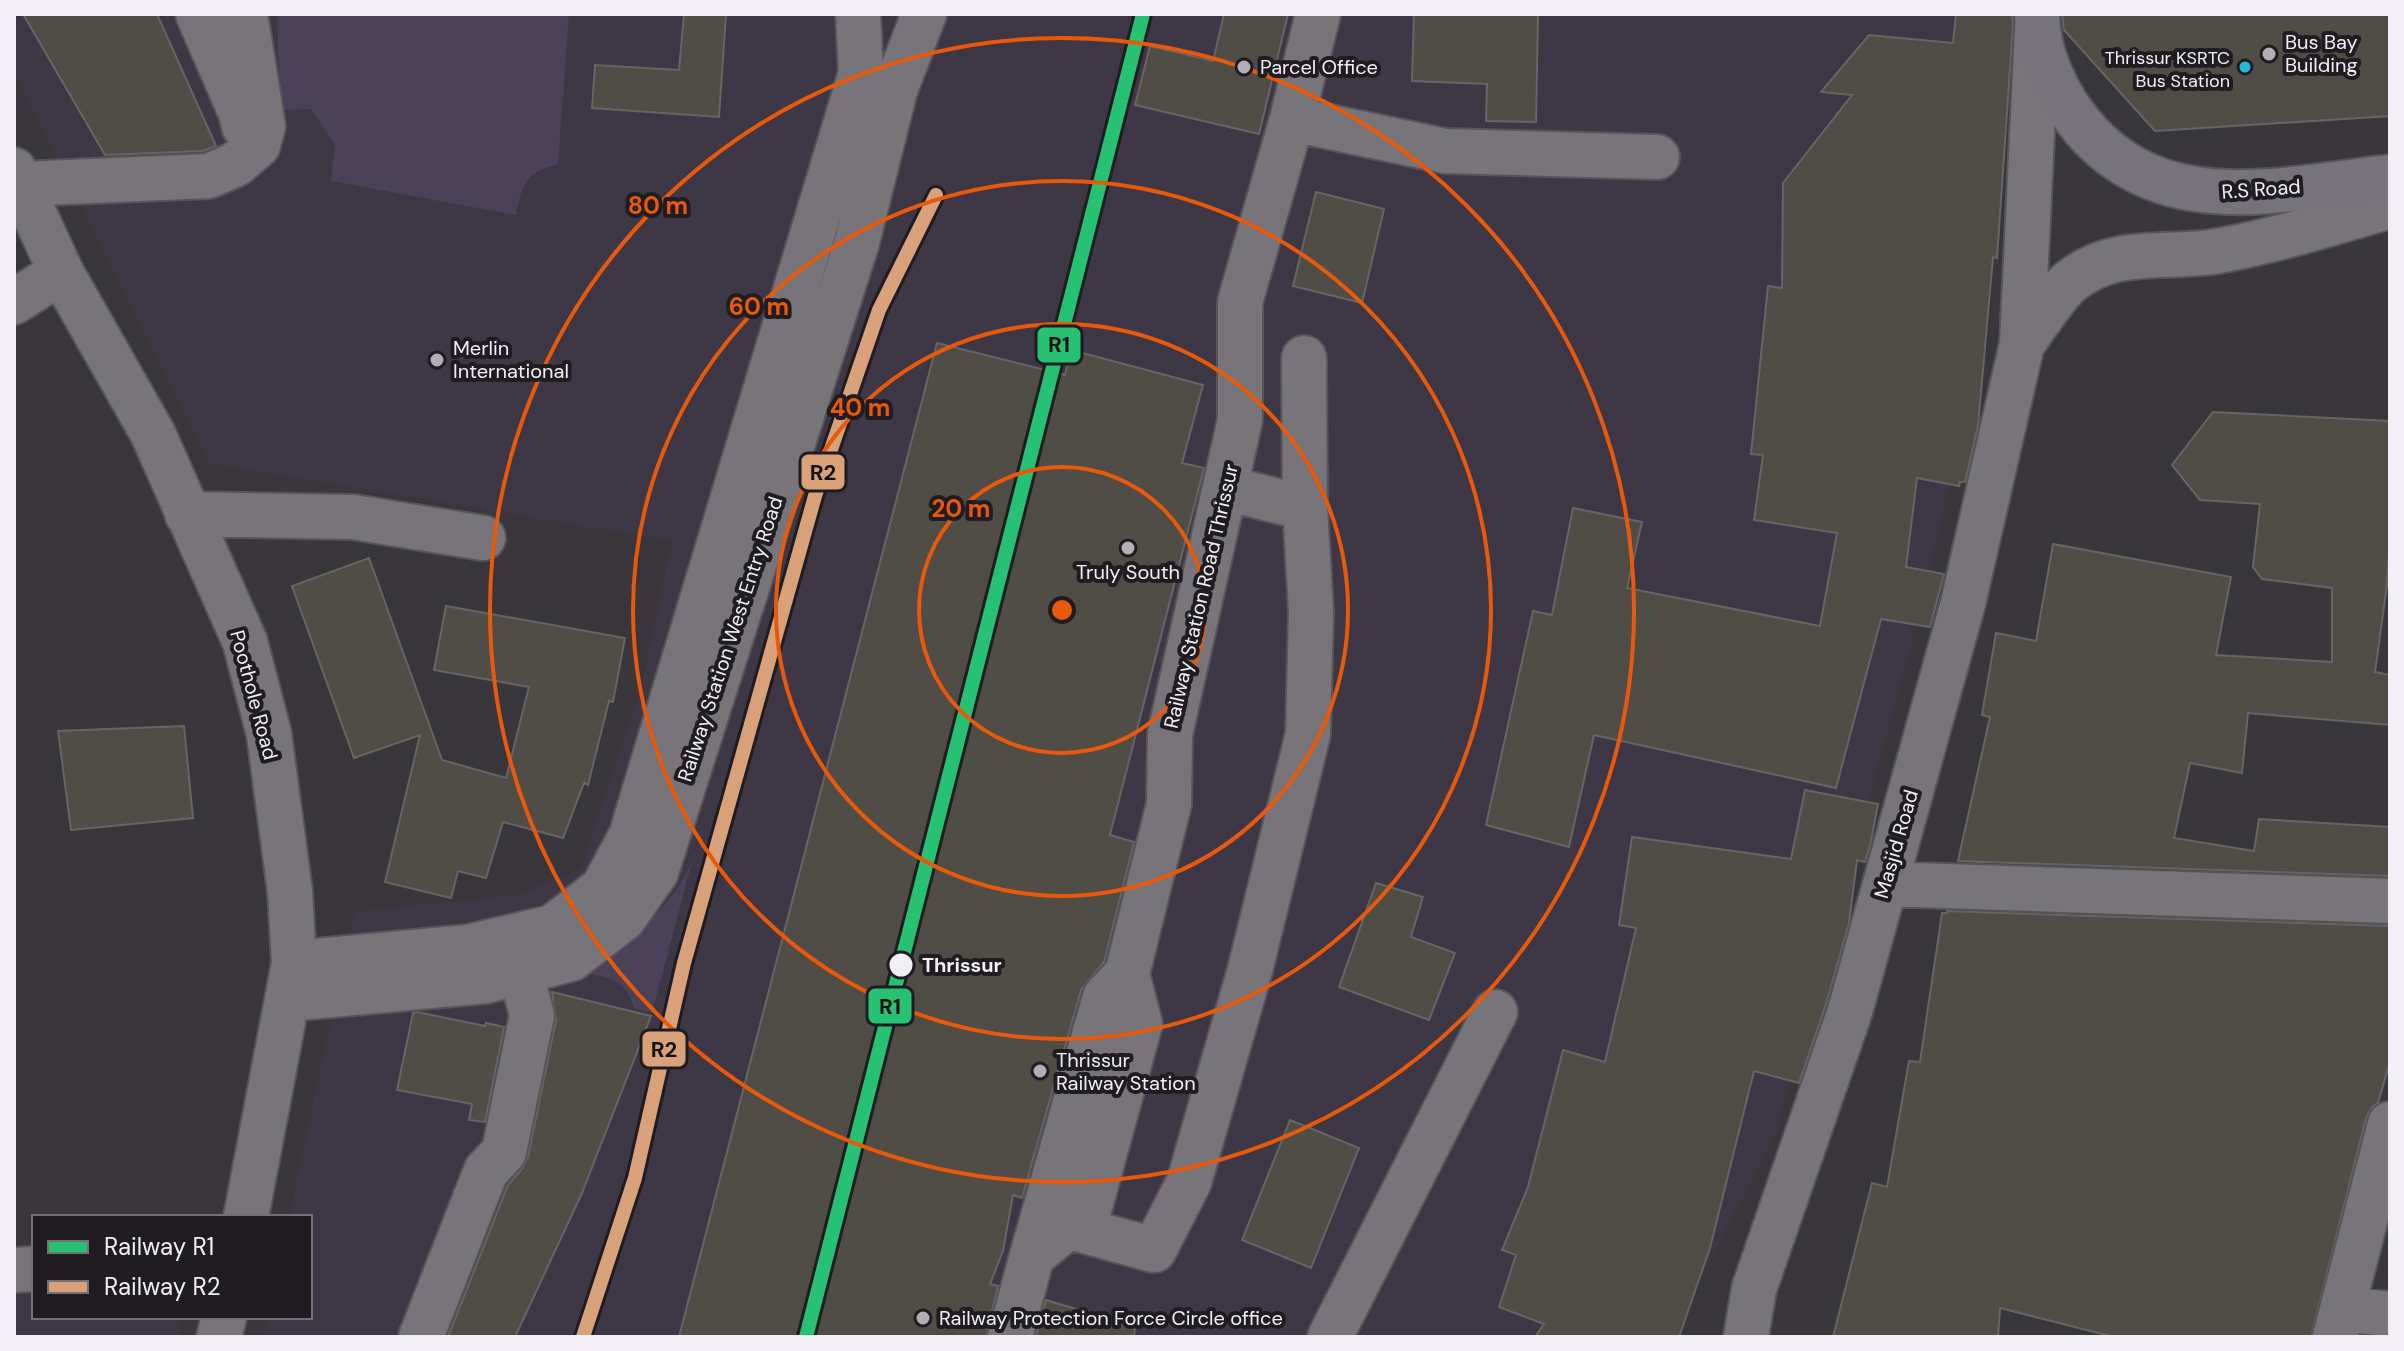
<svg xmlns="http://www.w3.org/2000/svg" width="2404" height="1351" font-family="'DM Sans',sans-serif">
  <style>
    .built { fill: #3e3846 }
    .green { fill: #4b4159 }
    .building { fill: #4f4d46; stroke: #666565; stroke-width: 2 }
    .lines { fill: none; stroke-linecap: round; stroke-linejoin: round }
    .minor-casing { stroke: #57555a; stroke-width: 48 }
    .major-casing { stroke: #57555a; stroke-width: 48 }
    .minor { stroke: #777579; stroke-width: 44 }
    .major { stroke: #76737c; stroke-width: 44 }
    .rail { stroke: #747277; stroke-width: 6; stroke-dasharray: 16 8; stroke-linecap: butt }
    .rail-1-casing { stroke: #1f1d22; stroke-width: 20 }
    .rail-2-casing { stroke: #1f1d22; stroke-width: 20 }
    .rail-1 { stroke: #26c172; stroke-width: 14 }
    .rail-2 { stroke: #d9a179; stroke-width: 14 }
    .ring { fill: none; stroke: #e8590c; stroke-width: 4 }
    .poi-dot { fill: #b1afb4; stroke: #1f1d22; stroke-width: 3 }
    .bus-dot { fill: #20b9da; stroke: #1f1d22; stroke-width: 3 }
    .stop-dot { fill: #f1eff5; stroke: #1f1d22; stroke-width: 3 }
    .labels { text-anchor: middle; stroke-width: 8; stroke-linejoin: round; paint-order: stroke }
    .bus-label { font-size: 18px; fill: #f1eff5; stroke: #1f1d22; text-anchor: end }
    .poi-label { font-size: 20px; fill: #f1eff5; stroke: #1f1d22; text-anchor: start }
    .street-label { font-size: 20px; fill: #f1eff5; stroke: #1f1d22 }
    .stop-label { font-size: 20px; font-weight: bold; fill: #f1eff5; stroke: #1f1d22; text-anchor: start }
    .centre { fill: #e8590c; stroke: #1f1d22; stroke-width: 4 }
    .ring-label { font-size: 24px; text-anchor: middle; font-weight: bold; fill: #e8590c; stroke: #1f1d22; stroke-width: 8; stroke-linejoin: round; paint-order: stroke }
    .line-badge { stroke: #1f1d22; stroke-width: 3 }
    .pale-badge-label { font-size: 22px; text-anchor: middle; font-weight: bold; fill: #111 }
  </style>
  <rect width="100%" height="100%" fill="#39373c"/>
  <path class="built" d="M14,14h1978l-33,430 -51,213 -132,474 -82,161 -33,45h-1397l4,-20h42v-100h-21l65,-305 165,-17 62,-27 61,-183 30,-144 -462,-78 -196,-392z
    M14,1278h20v39h147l-4,20h-163z"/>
  <path class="green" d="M277,14h292l-11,150c-34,10 -35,18 -42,51l-185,-34 4,-36 -24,-36 -31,1z
    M692,862l-40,151 -18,-5c-6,-28 -30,-33 -55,-35 50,-32 86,-56 113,-111z"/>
  <path class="building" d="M23,14h134l59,132 -13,5 -98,4z
    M684,14h42l-7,103 -127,-9 3,-43 84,5z
    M1224,14h64l-29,120 -124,-29 15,-59 63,15z
    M1414,14l124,1 -2,107 -50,-1 1,-37 -75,-3z
    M1956,14h56l1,12 -16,232 -4,-1 -15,169 -13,56h-5l-1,4 -42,-8 -11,89 38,7 -14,53 -49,-8 -45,169 -242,-53 -25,112 -83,-22 47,-214 19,4 21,-107 69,14 -15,66 193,38 17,-93 -83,-13 9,-65 -12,-1 17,-168 14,2 1,-105 69,-88 -31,-3 48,-57 84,8z
    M2062,14h328v102l-235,15 -91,-101z
    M1316,192l68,17 -22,94 -69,-17z
    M937,343l128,32 6,-25 132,35 -21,78 22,5 -94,367 24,7 -30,120 -23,28 -59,208 -9,-3 -10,56 -13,33 8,2 -12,51h-307z
    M2213,412l177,9v115l-3,49 -12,87 15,3v50l-142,-12 -6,60 -52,-10 -16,75 80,13 5,-32 131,8v49l-432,-15 32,-144 -8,-2 14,-82 40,8 17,-97 178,33 -15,78 116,7v-74l-70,-9 -9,-12 7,-63 -60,-4 -28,-35z
    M369,558l73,202 64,18 23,-91 -95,-17 12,-64 179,32 -12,64 -4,-1 -21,84 -4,-2 -21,55 -60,-16 -17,56 -28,-7 -7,27 -66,-16 35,-147 -66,23 -62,-172z
    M184,726l9,92 -122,12 -13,-99z
    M1805,790l73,14 -7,37 -6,21 -8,-2 -8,63 -23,81 -27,79 -45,-12 -44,177 -31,89h-144l9,-13 -45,-17 17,-52 -14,-5 26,-63 35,-137 42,12 31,-134 -17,-3 13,-88 159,22z
    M1376,883l47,14 -12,40 44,16 -26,67 -90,-33z
    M1947,911l443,15v136l-12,41 -6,4 -6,11 -55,219h-197l-114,-29 -2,29h-165l39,-154 15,4 22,-126 11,1 22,-149h5z
    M552,992l99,24 -69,177 -67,144h-67l60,-152 14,-16 6,-12 28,-137z
    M417,1012l68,14 1,-3 18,4 -19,95 -16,-2 3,-16 -75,-14 16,-77z
    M1290,1120l69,28 -48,120 -69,-28z
    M1046,1300l89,27 -1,10h-98z"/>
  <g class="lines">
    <g class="minor-casing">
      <path id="minor" d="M198,14l43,99 3,13
        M1292,119l153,32 212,6
        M14,170l47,102 92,162 92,208 24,92 21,158 4,71 -48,254
        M21,184l188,-8 27,-12 22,-19 5,-19 -18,-112
        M14,302l47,-30
        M2022,344c13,-17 34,-51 49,-63 45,-36 96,-21 147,-30 59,-11 115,-28 172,-45
        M1226,488l79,20
        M187,514l166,3 130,21
        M1885,884l505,17
        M294,963l174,-16 85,-20 50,-39 28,-52 230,-763 -3,-59
        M288,999l198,-18 85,-22 53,-41 32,-46 201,-630 38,-152 29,-76
        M1070,1227l84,23 35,-68 61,-212 58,-236 3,-123 -6,-103 -1,-150
        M1032,1256l73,-259 22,-23
        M14,1270l20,-1
        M2342,1309l48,5
        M219,1337l5,-20
        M421,1337l65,-166 18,-19 28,-137 -19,-72
        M1010,1337l22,-81 57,-46 51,-186 -13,-50 42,-170 1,-70 70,-314v-118l52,-183 26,-105
        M1330,1337l165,-325
        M1746,1337l8,-48 96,-278 113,-408 59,-259 15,-314
        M2335,1337l55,-213"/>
    </g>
    <g class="major-casing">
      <path id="major" d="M2037,14c0,37 18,78 41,107 80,102 201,68 312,56"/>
    </g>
    <use href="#minor" class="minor"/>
    <use href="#major" class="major"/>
    <path class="rail" d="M583,1337l52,-159 49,-215 131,-467 64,-186 57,-115"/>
    <g class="rail-1-casing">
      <path id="rail-1" d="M806,1337l337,-1323"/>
    </g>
    <g class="rail-2-casing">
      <path id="rail-2" d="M583,1337l52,-159 49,-215 131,-467 64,-186 57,-115"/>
    </g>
    <use href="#rail-1" class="rail-1"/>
    <use href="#rail-2" class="rail-2"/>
  </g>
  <g class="ring">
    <circle cx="1062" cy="610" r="143"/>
    <circle cx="1062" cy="610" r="286"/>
    <circle cx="1062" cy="610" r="429"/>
    <circle cx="1062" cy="610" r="572"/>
  </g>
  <g class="poi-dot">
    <circle cx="2269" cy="54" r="8"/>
    <circle cx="1244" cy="67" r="8"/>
    <circle cx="437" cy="360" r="8"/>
    <circle cx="1128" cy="548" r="8"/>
    <circle cx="1040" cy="1071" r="8"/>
    <circle cx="923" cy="1318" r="8"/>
  </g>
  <circle class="bus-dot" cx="2245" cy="67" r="7"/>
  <circle class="stop-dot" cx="901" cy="965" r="13"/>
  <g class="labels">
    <g class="bus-label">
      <text x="2230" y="64">Thrissur KSRTC<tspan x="2230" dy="23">Bus Station</tspan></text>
    </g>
    <g class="poi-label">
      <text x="2285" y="49">Bus Bay<tspan x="2285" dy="23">Building</tspan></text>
      <text x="1260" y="74">Parcel Office</text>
      <text x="453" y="355">Merlin<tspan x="453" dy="23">International</tspan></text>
      <text x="1128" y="579" text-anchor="middle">Truly South</text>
      <text x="1056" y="1067">Thrissur<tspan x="1056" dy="23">Railway Station</tspan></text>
      <text x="939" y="1325">Railway Protection Force Circle office</text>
    </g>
    <g class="street-label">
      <text transform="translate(2261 189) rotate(-4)" y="7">R.S Road</text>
      <text transform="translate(1201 596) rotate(-77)" y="7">Railway Station Road Thrissur</text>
      <text transform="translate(730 639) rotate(-72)" y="7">Railway Station West Entry Road</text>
      <text transform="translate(254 695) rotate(75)" y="7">Poothole Road</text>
      <text transform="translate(1896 844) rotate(-74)" y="7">Masjid Road</text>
    </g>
    <g class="stop-label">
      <text x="922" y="972">Thrissur</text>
    </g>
  </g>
  <circle cx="1062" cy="610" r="12" class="centre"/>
  <g class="ring-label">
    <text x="658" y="214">80 m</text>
    <text x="759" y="315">60 m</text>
    <text x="860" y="416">40 m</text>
    <text x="961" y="517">20 m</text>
  </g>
  <g class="line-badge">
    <rect x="1036" y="326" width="46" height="38" rx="8" fill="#26c172"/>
    <rect x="800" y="453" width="46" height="38" rx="8" fill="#d9a179"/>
    <rect x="867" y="987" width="46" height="38" rx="8" fill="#26c172"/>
    <rect x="641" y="1030" width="46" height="38" rx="8" fill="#d9a179"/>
  </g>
  <g class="pale-badge-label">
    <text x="1059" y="352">R1</text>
    <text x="823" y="480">R2</text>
    <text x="890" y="1014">R1</text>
    <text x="664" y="1057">R2</text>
  </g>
  <rect width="2404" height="1351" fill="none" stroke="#f1eff5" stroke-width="32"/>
  <rect x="32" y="1215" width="280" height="104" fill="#1f1d22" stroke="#737176" stroke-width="2"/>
  <rect x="48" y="1241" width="40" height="12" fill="#26c172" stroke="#737176" stroke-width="2"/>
  <text x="104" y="1255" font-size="24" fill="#f1eff5">Railway R1</text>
  <rect x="48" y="1281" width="40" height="12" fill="#d9a179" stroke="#737176" stroke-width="2"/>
  <text x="104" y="1295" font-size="24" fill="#f1eff5">Railway R2</text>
</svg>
